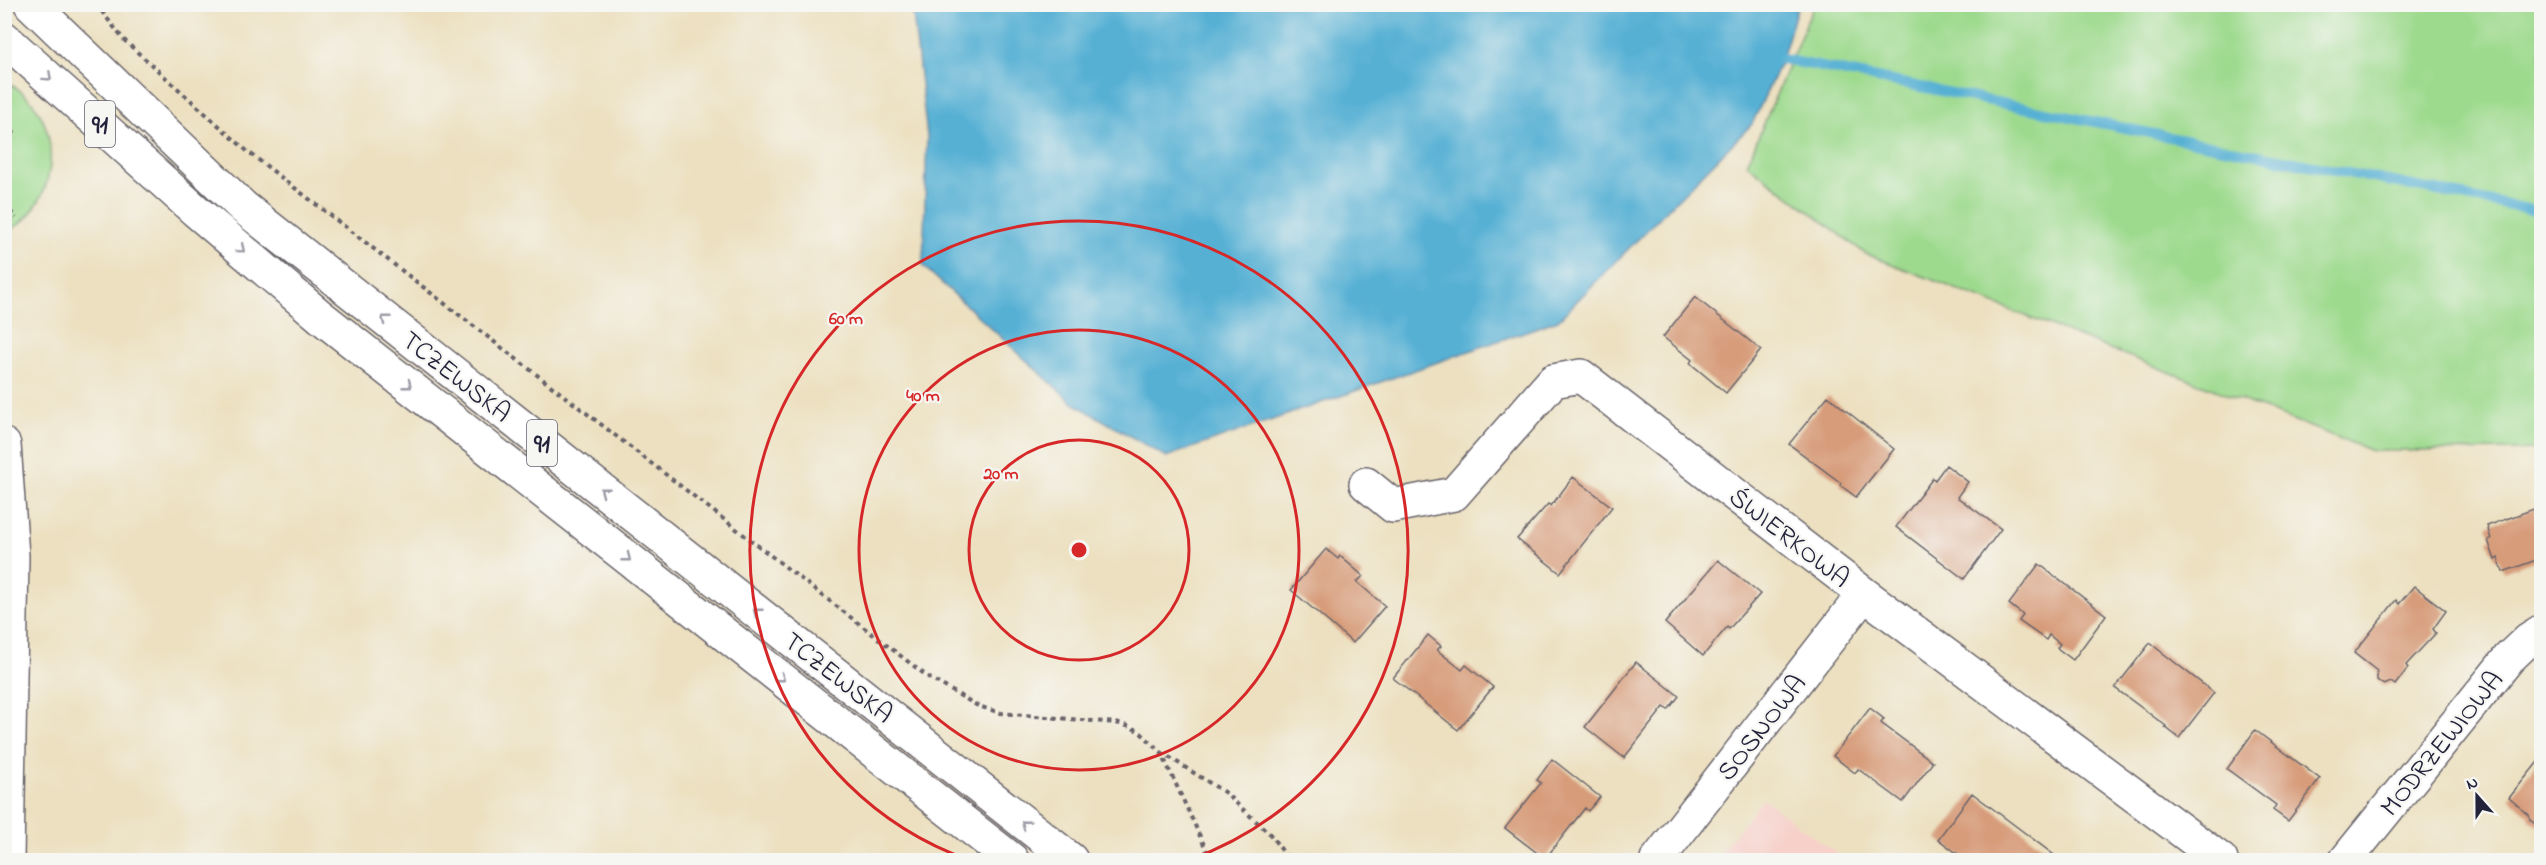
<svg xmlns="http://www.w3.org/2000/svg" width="2546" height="865" font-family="'Indie Flower',sans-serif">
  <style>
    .built { fill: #f7d0ca }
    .green { fill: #9eda8e; stroke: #607e64; stroke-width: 1.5 }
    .water { fill: #57b0d4; stroke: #3c6988; stroke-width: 1.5 }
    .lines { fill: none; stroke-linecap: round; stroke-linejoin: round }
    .stream { stroke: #57b0d4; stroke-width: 10 }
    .building { fill: #d79c7a }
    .minor-casing { stroke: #69646a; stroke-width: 36 }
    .major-casing { stroke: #69646a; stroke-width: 36 }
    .path { stroke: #69646a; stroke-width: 4; stroke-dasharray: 4.5 4.5; stroke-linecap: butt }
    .minor { stroke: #fff; stroke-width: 33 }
    .major { stroke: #fff; stroke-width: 33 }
    .oneway { stroke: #9c9ca7 }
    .ring { fill: none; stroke: #d62828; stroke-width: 3 }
    .labels { text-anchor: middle; stroke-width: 4.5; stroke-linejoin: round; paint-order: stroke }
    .shield { fill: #f6f6f2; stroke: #626272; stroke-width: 1.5 }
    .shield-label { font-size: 26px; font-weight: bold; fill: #22223b }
    .street-label { font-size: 27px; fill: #22223b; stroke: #f6f6f2 }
    .centre { fill: #d62828; stroke: #f6f6f2; stroke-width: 3 }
    .ring-label { font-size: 18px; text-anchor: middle; font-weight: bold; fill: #d62828; stroke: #f6f6f2; stroke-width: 4.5; stroke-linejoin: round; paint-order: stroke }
  </style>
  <rect width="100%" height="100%" fill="#f6f6f2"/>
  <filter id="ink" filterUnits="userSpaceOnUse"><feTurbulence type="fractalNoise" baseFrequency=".0167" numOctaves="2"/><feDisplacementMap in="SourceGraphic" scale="12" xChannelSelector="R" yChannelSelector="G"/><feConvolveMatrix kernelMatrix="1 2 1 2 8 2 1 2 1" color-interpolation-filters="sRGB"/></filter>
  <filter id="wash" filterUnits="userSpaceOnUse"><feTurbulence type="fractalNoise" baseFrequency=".008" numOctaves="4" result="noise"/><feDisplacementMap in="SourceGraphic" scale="24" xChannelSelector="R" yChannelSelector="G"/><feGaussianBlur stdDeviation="1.35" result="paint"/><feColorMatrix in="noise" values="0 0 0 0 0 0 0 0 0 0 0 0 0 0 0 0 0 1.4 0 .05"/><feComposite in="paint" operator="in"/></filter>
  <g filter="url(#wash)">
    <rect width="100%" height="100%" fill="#ece0c0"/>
    <path class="built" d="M1763,799l82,61h-131z"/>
    <path class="green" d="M1814,5h727v445l-169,1 -506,-197 -119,-90z
      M5,82c62,27 59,123 0,151z"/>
    <path class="water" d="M912,5v-1l886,1 -16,54 -30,65 -194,196 -392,137 -93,-54 -150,-137 4,-130z"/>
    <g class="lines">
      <path class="stream" d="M1782,59l760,153"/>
    </g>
    <g id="blocks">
      <path class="building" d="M1695,297l66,53 -35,43 -36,-30 2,-3 -29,-23z
        M1828,396l66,53 -38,48 -16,-12 1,-2 -52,-39z
        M1946,465l22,17 -11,15 44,32 -37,50 -68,-52 37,-49 2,2z
        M1573,477l39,30 -52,66 -43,-34 31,-35 3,2z
        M2542,506v52l-39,14 -5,-14 -3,2 -7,-20 3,-1 -4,-13z
        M1326,549l12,10 2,-3 23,20 -6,6 28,24 -32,37 -62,-53z
        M1718,560l42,34 -31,35 -2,-2 -24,29 -38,-33z
        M2039,564l67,51 -33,45 -16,-12 3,-4 -11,-9 -3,5 -27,-19 4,-6 -14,-11z
        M2414,586l32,25 -13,18 3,4 -30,32 2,3 -13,17 -4,-3 -7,3 -7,-5v-9l-23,-18 42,-53 3,4z
        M1428,635l13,11 -4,4 25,20 4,-5 27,22 -35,43 -65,-52z
        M2150,643l64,50 -35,45 -14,-11 1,-1 -51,-38z
        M1636,662l43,34 -11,14 -4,-3 -40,51 -39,-31z
        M1870,708l14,11 -3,4 52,39 -30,40 -45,-33 -3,4 -22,-17z
        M2255,730l65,49 -32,42 -15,-11 3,-5 -49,-36z
        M2542,757v69h-4l-8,-6 -1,-5 -20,-17z
        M1552,759l48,38 -12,14 -3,-3 -40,51 -40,-31 36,-45 -4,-3z
        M1972,793l86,65 -1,2h-91l-28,-21z"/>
    </g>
  </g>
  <g filter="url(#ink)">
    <use href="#blocks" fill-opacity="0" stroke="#69646a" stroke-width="1.5"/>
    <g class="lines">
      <g class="minor-casing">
        <path id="minor" d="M4,445l8,111 -5,304
          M1366,484l27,22 61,-12 99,-113 28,-5 283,218 357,266
          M1657,860l207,-266
          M2346,860l163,-202 20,-19 13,-8"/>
      </g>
      <g class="major-casing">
        <path id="major" d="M31,4l212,203 828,653
          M4,38l192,173 125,106 691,543"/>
      </g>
      <path class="path" d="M96,4l28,36 123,111 681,526 50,29 23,7 115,10 15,4 10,6 20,19 50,108
        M4,139l11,-8
        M4,204l12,14
        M1161,752l63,40 45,41 20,27"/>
      <use href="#minor" class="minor"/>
      <use href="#major" class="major"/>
    </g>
    <defs><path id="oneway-chevron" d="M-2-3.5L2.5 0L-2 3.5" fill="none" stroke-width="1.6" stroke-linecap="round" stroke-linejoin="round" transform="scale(1.5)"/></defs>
    <g class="oneway">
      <use href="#oneway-chevron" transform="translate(48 77) rotate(42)"/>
      <use href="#oneway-chevron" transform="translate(241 249) rotate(40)"/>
      <use href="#oneway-chevron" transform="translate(385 319) rotate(-142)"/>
      <use href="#oneway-chevron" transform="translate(408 385) rotate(38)"/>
      <use href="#oneway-chevron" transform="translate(604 491) rotate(-142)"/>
      <use href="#oneway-chevron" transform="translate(627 558) rotate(38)"/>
      <use href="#oneway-chevron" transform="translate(757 612) rotate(-142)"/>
      <use href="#oneway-chevron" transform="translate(781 678) rotate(38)"/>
      <use href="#oneway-chevron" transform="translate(1025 824) rotate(-142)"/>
    </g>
  </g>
  <g class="ring">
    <circle cx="1079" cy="550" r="110"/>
    <circle cx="1079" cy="550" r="220"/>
    <path d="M969 860A329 329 0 1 1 1189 860"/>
  </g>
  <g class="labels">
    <g class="shield">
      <rect x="85" y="101" width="30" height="46" rx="4.5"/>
      <rect x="527" y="420" width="30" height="46" rx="4.5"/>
    </g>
    <g class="shield-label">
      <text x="100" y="133">91</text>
      <text x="542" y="452">91</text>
    </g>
    <g class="street-label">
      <text transform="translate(457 376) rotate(38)" y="9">TCZEWSKA</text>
      <text transform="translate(1790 537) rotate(38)" y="9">ŚWIERKOWA</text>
      <text transform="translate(839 677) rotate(38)" y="9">TCZEWSKA</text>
      <text transform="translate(1761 727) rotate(-52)" y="9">SOSNOWA</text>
      <text transform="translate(2441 743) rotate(-51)" y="9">MODRZEWIOWA</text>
    </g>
  </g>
  <circle cx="1079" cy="550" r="9" class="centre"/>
  <g class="ring-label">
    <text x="846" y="324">60 m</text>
    <text x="923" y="401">40 m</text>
    <text x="1001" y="479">20 m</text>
  </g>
  <rect width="2546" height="865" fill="none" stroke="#f6f6f2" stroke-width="24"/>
  <g transform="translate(2477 796) rotate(339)" stroke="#f6f6f2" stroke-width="4.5" paint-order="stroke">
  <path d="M0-4.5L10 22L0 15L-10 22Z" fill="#22223b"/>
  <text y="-9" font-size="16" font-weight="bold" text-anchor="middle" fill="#22223b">N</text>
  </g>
</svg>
